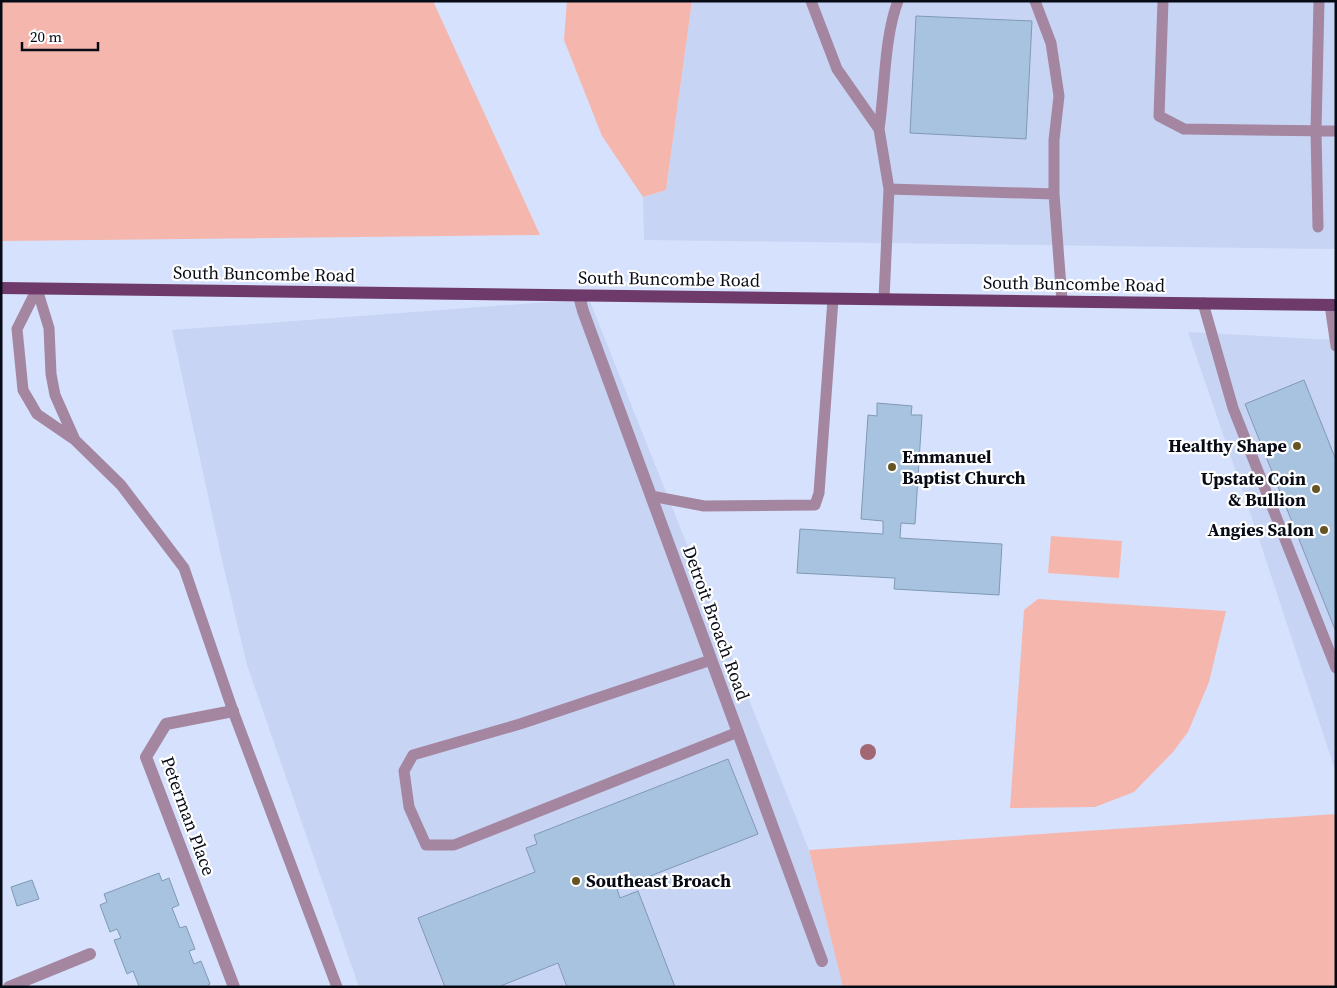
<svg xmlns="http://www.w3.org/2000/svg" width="1337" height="988" font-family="'Source Serif 4',serif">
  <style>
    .built { fill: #c8d4f4 }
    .green { fill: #f5b7ad }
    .building { fill: #a8c3e0; stroke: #7f99b5 }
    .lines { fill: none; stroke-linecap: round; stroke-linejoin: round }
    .service { stroke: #a486a0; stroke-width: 11 }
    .minor { stroke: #a486a0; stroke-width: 12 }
    .primary { stroke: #6d3a69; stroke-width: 12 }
    .tree { fill: #a26772 }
    .poi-dot { fill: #665422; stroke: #fff; stroke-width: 2 }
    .labels { text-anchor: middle; stroke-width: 4.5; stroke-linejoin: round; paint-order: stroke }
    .street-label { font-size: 18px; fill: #070b16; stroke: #fff }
    .poi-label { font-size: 18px; font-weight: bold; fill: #070b16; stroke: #fff; text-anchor: end }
  </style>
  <rect width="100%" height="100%" fill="#d6e1fd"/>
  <path class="built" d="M692,1h644v248l-692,-9 -1,-43 23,-7z
    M589,299l220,551 34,137h-484l-112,-322 -25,-105 -50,-230z
    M1188,332l148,8v433l-77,-234z"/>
  <path class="green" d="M1,1h432l107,234 -539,6z
    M567,1h125l-26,189 -23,7 -41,-61 -38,-96z
    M1051,536l71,5 -3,37 -71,-5z
    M1038,599l188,12 -17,71 -21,50 -15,20 -39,40 -39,15 -85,1 14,-198z
    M1336,814v173h-493l-34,-137z"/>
  <path class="building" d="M916,16l116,5 -6,118 -116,-6z
    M1304,380l32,80v172l-91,-228z
    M877,403l35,3 -1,9h11l-7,109 -14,-1 -1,15 102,6 -3,51 -105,-6 1,-11 -98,-5 3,-44 83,5v-13l-22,-2 7,-104 9,1z
    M728,759l30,75 -141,55 3,9 18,-7 37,96h-108l-9,-24 -60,24h-53l-27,-69 117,-46 -9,-24 11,-4 -3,-9z
    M159,873l3,8 7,-3 10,27 -7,3 8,20 6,-2 9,23 -6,2 5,13 7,-3 9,23 -2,1v2h-73l4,-1 -6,-15 -6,3 -13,-34 7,-2 -4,-9 -7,3 -10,-27 7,-3 -3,-8z
    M32,880l7,19 -22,7 -6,-19z"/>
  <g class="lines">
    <path class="service" d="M811,1l26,68 42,60 10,60 -5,110
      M1035,1l16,42 8,53 -5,44v54
      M1163,1l-4,115 25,13 152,2
      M879,129c6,-39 5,-92 19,-128
      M889,189l165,5 8,107
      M1318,227l-2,-96 3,-130
      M37,289l-20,40 6,61 14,24 38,26 46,45 63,83 49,143 104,276
      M37,289l12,39 2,46 4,21 20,45
      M1203,303l30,105 103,260
      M1330,305l6,41
      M651,496l53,10 111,-1 4,-12 14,-194
      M711,660l-191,64 -107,31 -9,16 5,36 17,38h28l284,-113"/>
    <path class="minor" d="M579,296l4,15 239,650
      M233,711l-67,13 -20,33 88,230
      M9,987l81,-33"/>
    <path class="primary" d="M1,288l1335,17"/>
  </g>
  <circle class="tree" cx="868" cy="752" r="8"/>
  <g class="poi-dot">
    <circle cx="1297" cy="446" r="5"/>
    <circle cx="892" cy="467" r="5"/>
    <circle cx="1316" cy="489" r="5"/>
    <circle cx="1324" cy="530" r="5"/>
    <circle cx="576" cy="881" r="5"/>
  </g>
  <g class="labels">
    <g class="street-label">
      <text transform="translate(264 274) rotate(1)" y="6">South Buncombe Road</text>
      <text transform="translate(669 279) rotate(1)" y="6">South Buncombe Road</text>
      <text transform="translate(1074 284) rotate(1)" y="6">South Buncombe Road</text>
      <text transform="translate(716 623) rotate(70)" y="6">Detroit Broach Road</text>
      <text transform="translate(188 816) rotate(70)" y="6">Peterman Place</text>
    </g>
    <g class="poi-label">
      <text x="1287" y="452">Healthy Shape</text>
      <text x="902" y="463" text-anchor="start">Emmanuel<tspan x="902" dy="21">Baptist Church</tspan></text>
      <text x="1306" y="485">Upstate Coin<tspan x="1306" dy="21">&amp; Bullion</tspan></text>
      <text x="1314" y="536">Angies Salon</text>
      <text x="586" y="887" text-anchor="start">Southeast Broach</text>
    </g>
  </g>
  <rect width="1337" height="988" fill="none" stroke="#070b16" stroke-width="5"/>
  <path d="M22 42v8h76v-8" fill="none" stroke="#070b16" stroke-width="2.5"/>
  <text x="30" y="42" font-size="15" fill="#070b16" stroke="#ffffff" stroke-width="4" paint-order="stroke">20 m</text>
</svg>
